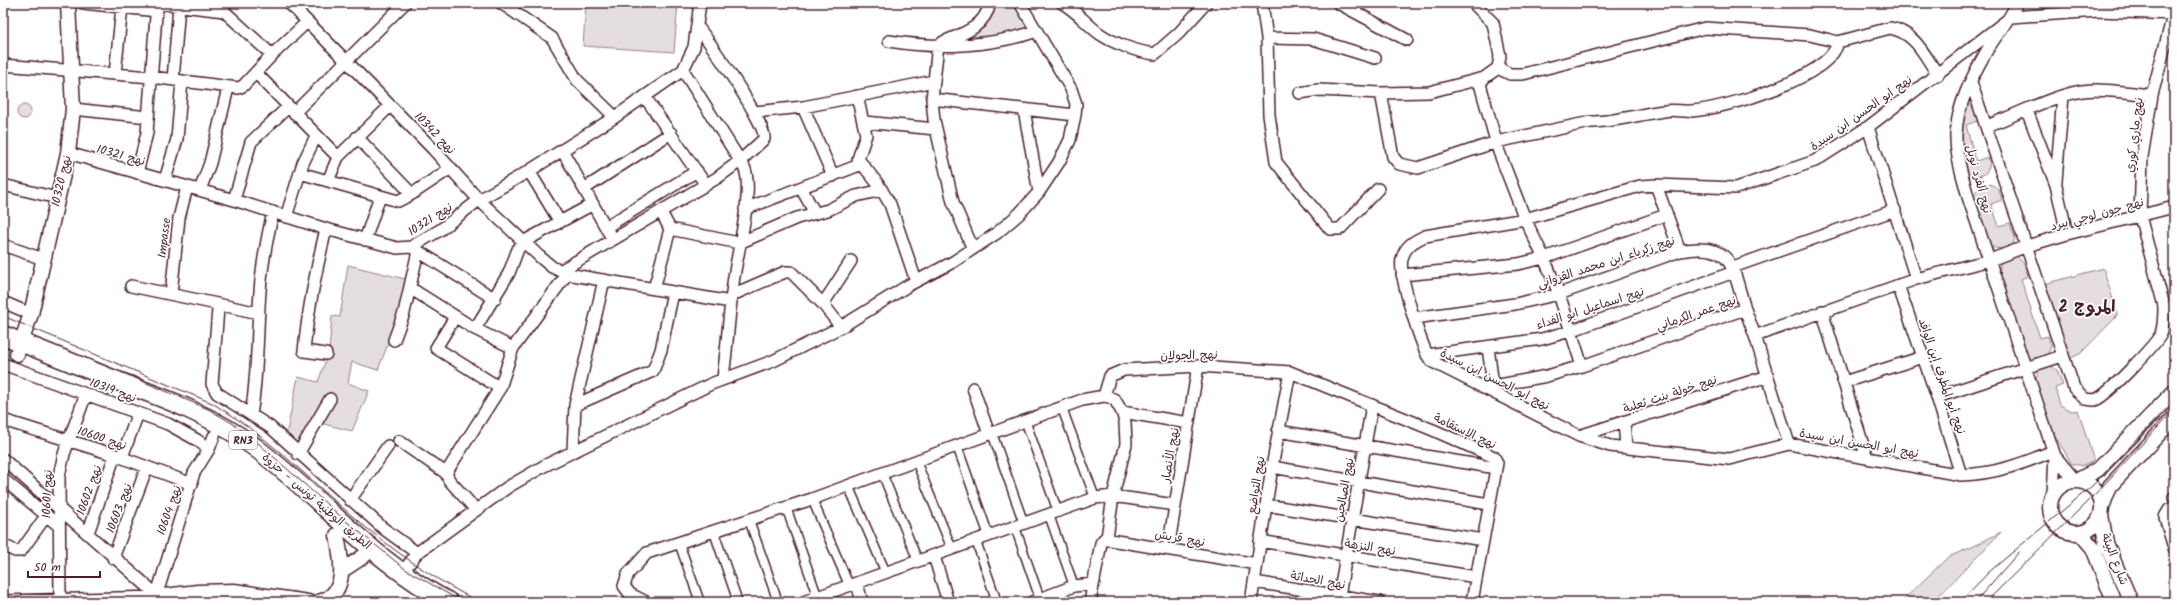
<svg xmlns="http://www.w3.org/2000/svg" width="2177" height="605" font-family="Kalam,'Playpen Sans Arabic',sans-serif">
  <style>
    .green { fill: #e5dee0; stroke: #987e86 }
    .lines { fill: none; stroke-linecap: round; stroke-linejoin: round }
    .pedestrian-casing { stroke: #4a1f2b; stroke-width: 11 }
    .minor-casing { stroke: #4a1f2b; stroke-width: 14 }
    .tertiary-casing { stroke: #4a1f2b; stroke-width: 17 }
    .trunk-casing { stroke: #4a1f2b; stroke-width: 21 }
    .pedestrian { stroke: #fff; stroke-width: 8 }
    .minor { stroke: #fff; stroke-width: 11 }
    .tertiary { stroke: #fff; stroke-width: 14 }
    .trunk { stroke: #fff; stroke-width: 18 }
    .tram { stroke: #4a1f2b; stroke-width: 1 }
    .labels { text-anchor: middle; stroke-width: 3.5; stroke-linejoin: round; paint-order: stroke }
    .shield { fill: #fff; stroke: #80626b; stroke-width: 1 }
    .shield-label { font-size: 11px; font-weight: bold; fill: #4a1f2b }
    .street-label { font-size: 12px; fill: #4a1f2b; stroke: #fff }
    .district-label { font-size: 16px; font-weight: bold; fill: #4a1f2b; stroke: #fff }
  </style>
  <rect width="100%" height="100%" fill="#fff"/>
  <filter id="ink" filterUnits="userSpaceOnUse"><feTurbulence type="fractalNoise" baseFrequency=".025" numOctaves="2"/><feDisplacementMap in="SourceGraphic" scale="8" xChannelSelector="R" yChannelSelector="G"/><feConvolveMatrix kernelMatrix="1 2 1 2 8 2 1 2 1" color-interpolation-filters="sRGB"/></filter>
  <g filter="url(#ink)">
    <path class="green" d="M586,3h92l-4,49 -91,-6z
      M994,3h21l13,25 -20,7 -40,2 17,-10z
      M1970,93l10,27 -14,5 10,36 12,-4 2,8 -5,9 -12,4 -7,-4c-9,-37 -7,-45 4,-81z
      M17 112a7 7 0 1 1 14 0a7 7 0 1 1-14 0Z
      M1989,184c9,2 11,8 13,16l-11,4 8,22 11,-3 5,15 -3,8c-10,3 -16,5 -24,-3l-14,-44c0,-10 6,-12 15,-15z
      M2017,256l7,8 4,12 -7,3 19,59 8,-2 3,10 -4,10 -13,5 -7,-5 -28,-83 2,-14z
      M348,265l61,15 -9,32 -22,58 -26,-8 -4,21 21,8 -17,40 -32,-8 -16,30 -18,-17 12,-59 20,5 11,-31 3,-35 8,1z
      M2103,268l15,47 -37,38 -13,7 -23,-76z
      M2050,365l7,5 6,15 -8,3 5,17 11,6 7,-1 16,51 -11,5 -11,-2 -17,-28 -20,-54 4,-13z
      M2001,532l-68,70h-32l47,-45 22,-9z"/>
    <g class="lines">
      <g class="pedestrian-casing">
        <path id="pedestrian" d="M1062,408l33,90
          M1025,420l33,92
          M992,433l32,91
          M957,446l32,90
          M916,461l36,88
          M882,473l36,88
          M848,485l38,88
          M812,499l37,86
          M786,507l33,94
          M1049,515l25,71
          M749,520l29,82
          M1015,527l25,72
          M714,532l24,70
          M976,541l21,61
          M679,543l21,59"/>
      </g>
      <g class="minor-casing">
        <path id="minor" d="M83,3l74,8
          M157,3l67,8 48,44
          M289,3l144,146 46,51 61,57 12,10 15,7 164,28
          M501,3l51,35 25,42 38,37
          M1062,3c15,8 25,22 38,31 15,10 38,18 55,20l24,-21 27,-30
          M1262,3l5,35 2,77 7,47 54,67h10l38,-40
          M1338,3l69,37
          M1473,3l20,20 7,33 -2,12 -14,10 -4,6 19,68 26,67 19,39 15,36 23,72
          M2017,3c-8,18 -21,32 -31,49 -14,25 -29,53 -30,82 -1,21 7,43 12,63l87,259
          M1267,38l46,1 62,19
          M889,41c48,8 101,6 148,-10
          M943,42c20,-8 42,-15 47,-39
          M938,45l-6,54 2,21 19,82 20,47
          M3,65l148,12 87,11 5,-2 29,-31 35,-33
          M1498,68l12,6h13l182,-46 105,7 28,7 52,-14c25,4 35,28 48,47
          M683,70l61,97c11,22 -8,90 -11,117 -4,31 -6,63 -10,94
          M256,73l82,84
          M115,74l7,-67
          M173,80l6,-74
          M1971,82l103,306 11,11c3,0 7,1 10,1 11,-3 60,-55 66,-66 3,-9 3,-19 3,-28l-24,-90 2,-59 10,-62 22,-83
          M1300,93l18,-3 63,3 48,-1 55,-14
          M1381,93l12,64 6,7 19,4 78,-26 95,-20c24,0 49,-8 73,-11 9,-2 18,1 27,0 33,-2 140,-33 147,-69
          M857,96l9,39 -8,24 20,25 12,20 26,77
          M645,97l61,88
          M932,99l143,16
          M803,107l30,69
          M73,109l75,8
          M1024,110l15,82
          M2027,111l29,74 11,49
          M755,112l48,-5 131,-26
          M294,113l111,-110
          M865,122l70,7
          M1987,126c29,-11 65,-30 95,-35 22,-3 47,2 70,4
          M1868,127l48,152
          M357,137l55,57
          M562,150l47,83
          M68,153l166,47 92,29 71,19 14,-1 29,-17 39,-30 50,-29 86,-54 68,-47 11,-23 6,-44
          M529,171l31,51
          M137,173l10,-40 10,-130
          M300,173l98,28 14,-7 39,-26
          M165,180l12,-41 5,-58
          M328,181l10,-24 52,-51
          M2056,181l7,-85
          M3,185l54,13
          M1656,185l24,66
          M801,188l14,25
          M584,189l87,-56
          M200,190l10,-27 18,-75
          M234,200l17,-58 37,-35
          M745,209l117,-45
          M661,212l9,17 69,14 58,-25 31,-8 28,-14 26,-6
          M286,217l17,-54 13,-27
          M606,227l91,-56
          M365,240l15,-44
          M3,245l40,14
          M418,251l77,48
          M1733,267l162,-57
          M560,271l157,-93 23,-17 24,-22c5,-12 -56,-99 -67,-113
          M1402,275l116,-11 26,-6 122,-43
          M1898,285l39,112 24,78
          M131,286l86,18 1,5 -6,75 5,9 53,34 114,102 33,24
          M410,288l65,41 38,19
          M654,289l16,-60
          M171,294l8,-76 8,-31
          M732,295l53,-23h6l32,32 18,23
          M3,302l28,12
          M217,304l42,9
          M823,304l28,-43
          M1822,311l45,147
          M455,317l-19,31 64,40
          M1414,318l101,-14 44,-10 121,-43c53,-10 52,15 65,58
          M475,329l34,-56 9,-24 5,-7 70,-38
          M1755,336l34,108
          M394,340l10,-27 14,-62 -7,-4
          M1488,347l5,39
          M326,354l-22,-3c4,-42 12,-81 22,-122
          M1427,355l115,-16 28,-8 164,-59
          M3,364l165,60 29,16 12,9
          M1844,382l79,-25
          M973,388l16,46
          M1483,388l64,-12 35,-10 163,-57 10,27 161,-57 74,-19 37,-14 40,-12 107,-27
          M1104,396l6,-20 14,-6 74,-4 92,6 143,58 61,27 3,6 -25,139
          M1937,397l125,-41
          M575,405l78,-34 8,-21 12,-58
          M1122,412l67,11
          M251,415c7,-41 6,-83 9,-124 2,-27 7,-53 13,-79
          M3,420l112,35 77,29
          M1624,422l2,25
          M1278,431l218,37
          M1579,436l189,-60
          M399,441l47,32
          M573,451l2,-46 29,-125
          M2053,451c-31,13 -58,23 -92,24l-172,-31 -60,15 -119,-13 -31,-10 -148,-75c-9,-12 -33,-87 -29,-102 3,-13 12,-18 23,-23l100,-17 115,-33 16,-1 80,3 79,-27 53,-34 143,-110 88,-6 75,3
          M298,454l32,-55
          M122,457l16,-44
          M3,459l153,135
          M1272,467l217,37
          M3,479l56,47
          M2053,494l2,-38 20,24
          M2174,497v1
          M350,500l38,-54
          M1266,505l217,35
          M2174,507l-5,3 -4,7 9,31
          M476,510l-27,-30 -3,-7 54,-85 13,-40 54,-74
          M88,533l27,-78
          M1260,541l216,36
          M3,545l12,6h6l25,-35
          M1168,549l30,-183
          M934,556l14,46
          M113,558l34,-91
          M402,573l15,-20 91,-66 36,-21 167,-82 62,-23 68,-34 68,-42 44,-23 44,-29 22,-19 20,-22 20,-30 11,-22 5,-25 1,-11 -5,-15 -51,-86
          M1254,582l125,20
          M857,583l5,19
          M60,600l-1,-124 5,-22 22,-60
          M3,601l153,-4 38,-124 15,-24 5,-13
          M646,602l-16,-8 -6,-8 4,-12 19,-21 165,-54 270,-99 22,-4 5,1 6,3 7,12 3,10 1,22 -13,52 -6,42
          M803,602l292,-104 18,-2 62,9
          M1032,602l42,-16 19,-2
          M1090,602l11,-59 3,-4 153,25
          M1251,602l21,-135 18,-95
          M1338,602l34,-197"/>
      </g>
      <g class="tertiary-casing">
        <path id="tertiary" d="M17,354l14,-40 37,-161 5,-44 -5,-106
          M2078,480l21,-11 75,-77
          M2050 507a26 26 0 1 1 52 0a26 26 0 1 1-52 0Z
          M2102,507l8,-21 64,-68
          M2101,515l5,28 25,59
          M2080,533l13,15 21,54
          M343,570l21,-14
          M155,602l1,-5 42,-5 36,-1 74,11
          M318,602c32,-7 23,-44 19,-67"/>
      </g>
      <g class="trunk-casing">
        <path id="trunk" d="M3,335c37,15 75,30 112,45 49,18 99,36 141,68 65,50 120,116 193,154"/>
      </g>
      <use href="#pedestrian" class="pedestrian"/>
      <use href="#minor" class="minor"/>
      <use href="#tertiary" class="tertiary"/>
      <use href="#trunk" class="trunk"/>
      <path class="tram" d="M3,316l209,87c52,30 94,73 139,112 40,34 82,64 128,87
        M90,359l118,50 24,14 26,20 89,79 58,47 57,33
        M1960,602l29,-30 103,-86 82,-85
        M1975,602l44,-50
        M1986,602l111,-110 77,-82"/>
    </g>
  </g>
  <g class="labels">
    <rect class="shield" x="229" y="431" width="28" height="18" rx="3"/>
    <g class="shield-label">
      <text x="243" y="444">RN3</text>
    </g>
    <g class="street-label">
      <text transform="translate(1861 113) rotate(-35)" y="4">نهج ابو الحسن ابن سيدة</text>
      <text transform="translate(435 133) rotate(46)" y="4">نهج 10342</text>
      <text transform="translate(2134 135) rotate(-83)" y="4">نهج ماري كوري</text>
      <text transform="translate(121 155) rotate(15)" y="4">نهج 10321</text>
      <text transform="translate(1979 179) rotate(75)" y="4">نهج ألفرد نوبل</text>
      <text transform="translate(61 181) rotate(-77)" y="4">نهج 10320</text>
      <text transform="translate(2097 214) rotate(-15)" y="4">نهج جون لوجي بيرد</text>
      <text transform="translate(430 219) rotate(-33)" y="4">نهج 10321</text>
      <text transform="translate(164 238) rotate(-83)" y="4">Impasse</text>
      <text transform="translate(1606 262) rotate(-18)" y="4">نهج زكرياء ابن محمد القزواني</text>
      <text transform="translate(1590 308) rotate(-18)" y="4">نهج اسماعيل ابو الفداء</text>
      <text transform="translate(1696 313) rotate(-19)" y="4">نهج عمر الكرماني</text>
      <text transform="translate(1189 355) rotate(-1)" y="4">نهج الجولان</text>
      <text transform="translate(1942 376) rotate(71)" y="4">نهج أبو المطرف إبن الوافد</text>
      <text transform="translate(1495 379) rotate(27)" y="4">نهج ابو الحسن ابن سيدة</text>
      <text transform="translate(113 390) rotate(20)" y="4">نهج 10319</text>
      <text transform="translate(1670 394) rotate(-18)" y="4">نهج خولة بنت ثعلبة</text>
      <text transform="translate(1465 431) rotate(25)" y="4">نهج الإستقامة</text>
      <text transform="translate(102 438) rotate(18)" y="4">نهج 10600</text>
      <text transform="translate(1859 443) rotate(10)" y="4">نهج ابو الحسن ابن سيدة</text>
      <text transform="translate(1170 455) rotate(-80)" y="4">نهج الأنصار</text>
      <text transform="translate(1256 485) rotate(-81)" y="4">نهج التواضع</text>
      <text transform="translate(89 490) rotate(-70)" y="4">نهج 10602</text>
      <text transform="translate(1344 490) rotate(-80)" y="4">نهج الصالحين</text>
      <text transform="translate(47 494) rotate(-88)" y="4">نهج 10601</text>
      <text transform="translate(317 501) rotate(41)" y="4">الطريق الوطنية تونس - حزوة</text>
      <text transform="translate(119 508) rotate(-69)" y="4">نهج 10603</text>
      <text transform="translate(169 510) rotate(-71)" y="4">نهج 10604</text>
      <text transform="translate(1180 538) rotate(10)" y="4">نهج قريش</text>
      <text transform="translate(1370 547) rotate(9)" y="4">نهج النزهة</text>
      <text transform="translate(2115 559) rotate(69)" y="4">شارع البيئة</text>
      <text transform="translate(1318 580) rotate(10)" y="4">نهج الحداثة</text>
    </g>
    <g class="district-label">
      <text x="2087" y="312">المروج 2</text>
    </g>
  </g>
  <rect width="2177" height="605" fill="none" stroke="#fff" stroke-width="16"/>
  <rect x="8" y="8" width="2161" height="589" fill="none" stroke="#4a1f2b" stroke-width="1.5" filter="url(#ink)"/>
  <path d="M28 571v6h72v-6" fill="none" stroke="#4a1f2b" stroke-width="2"/>
  <text x="34" y="571" font-size="12" fill="#4a1f2b" stroke="#ffffff" stroke-width="3" paint-order="stroke">50 m</text>
</svg>
